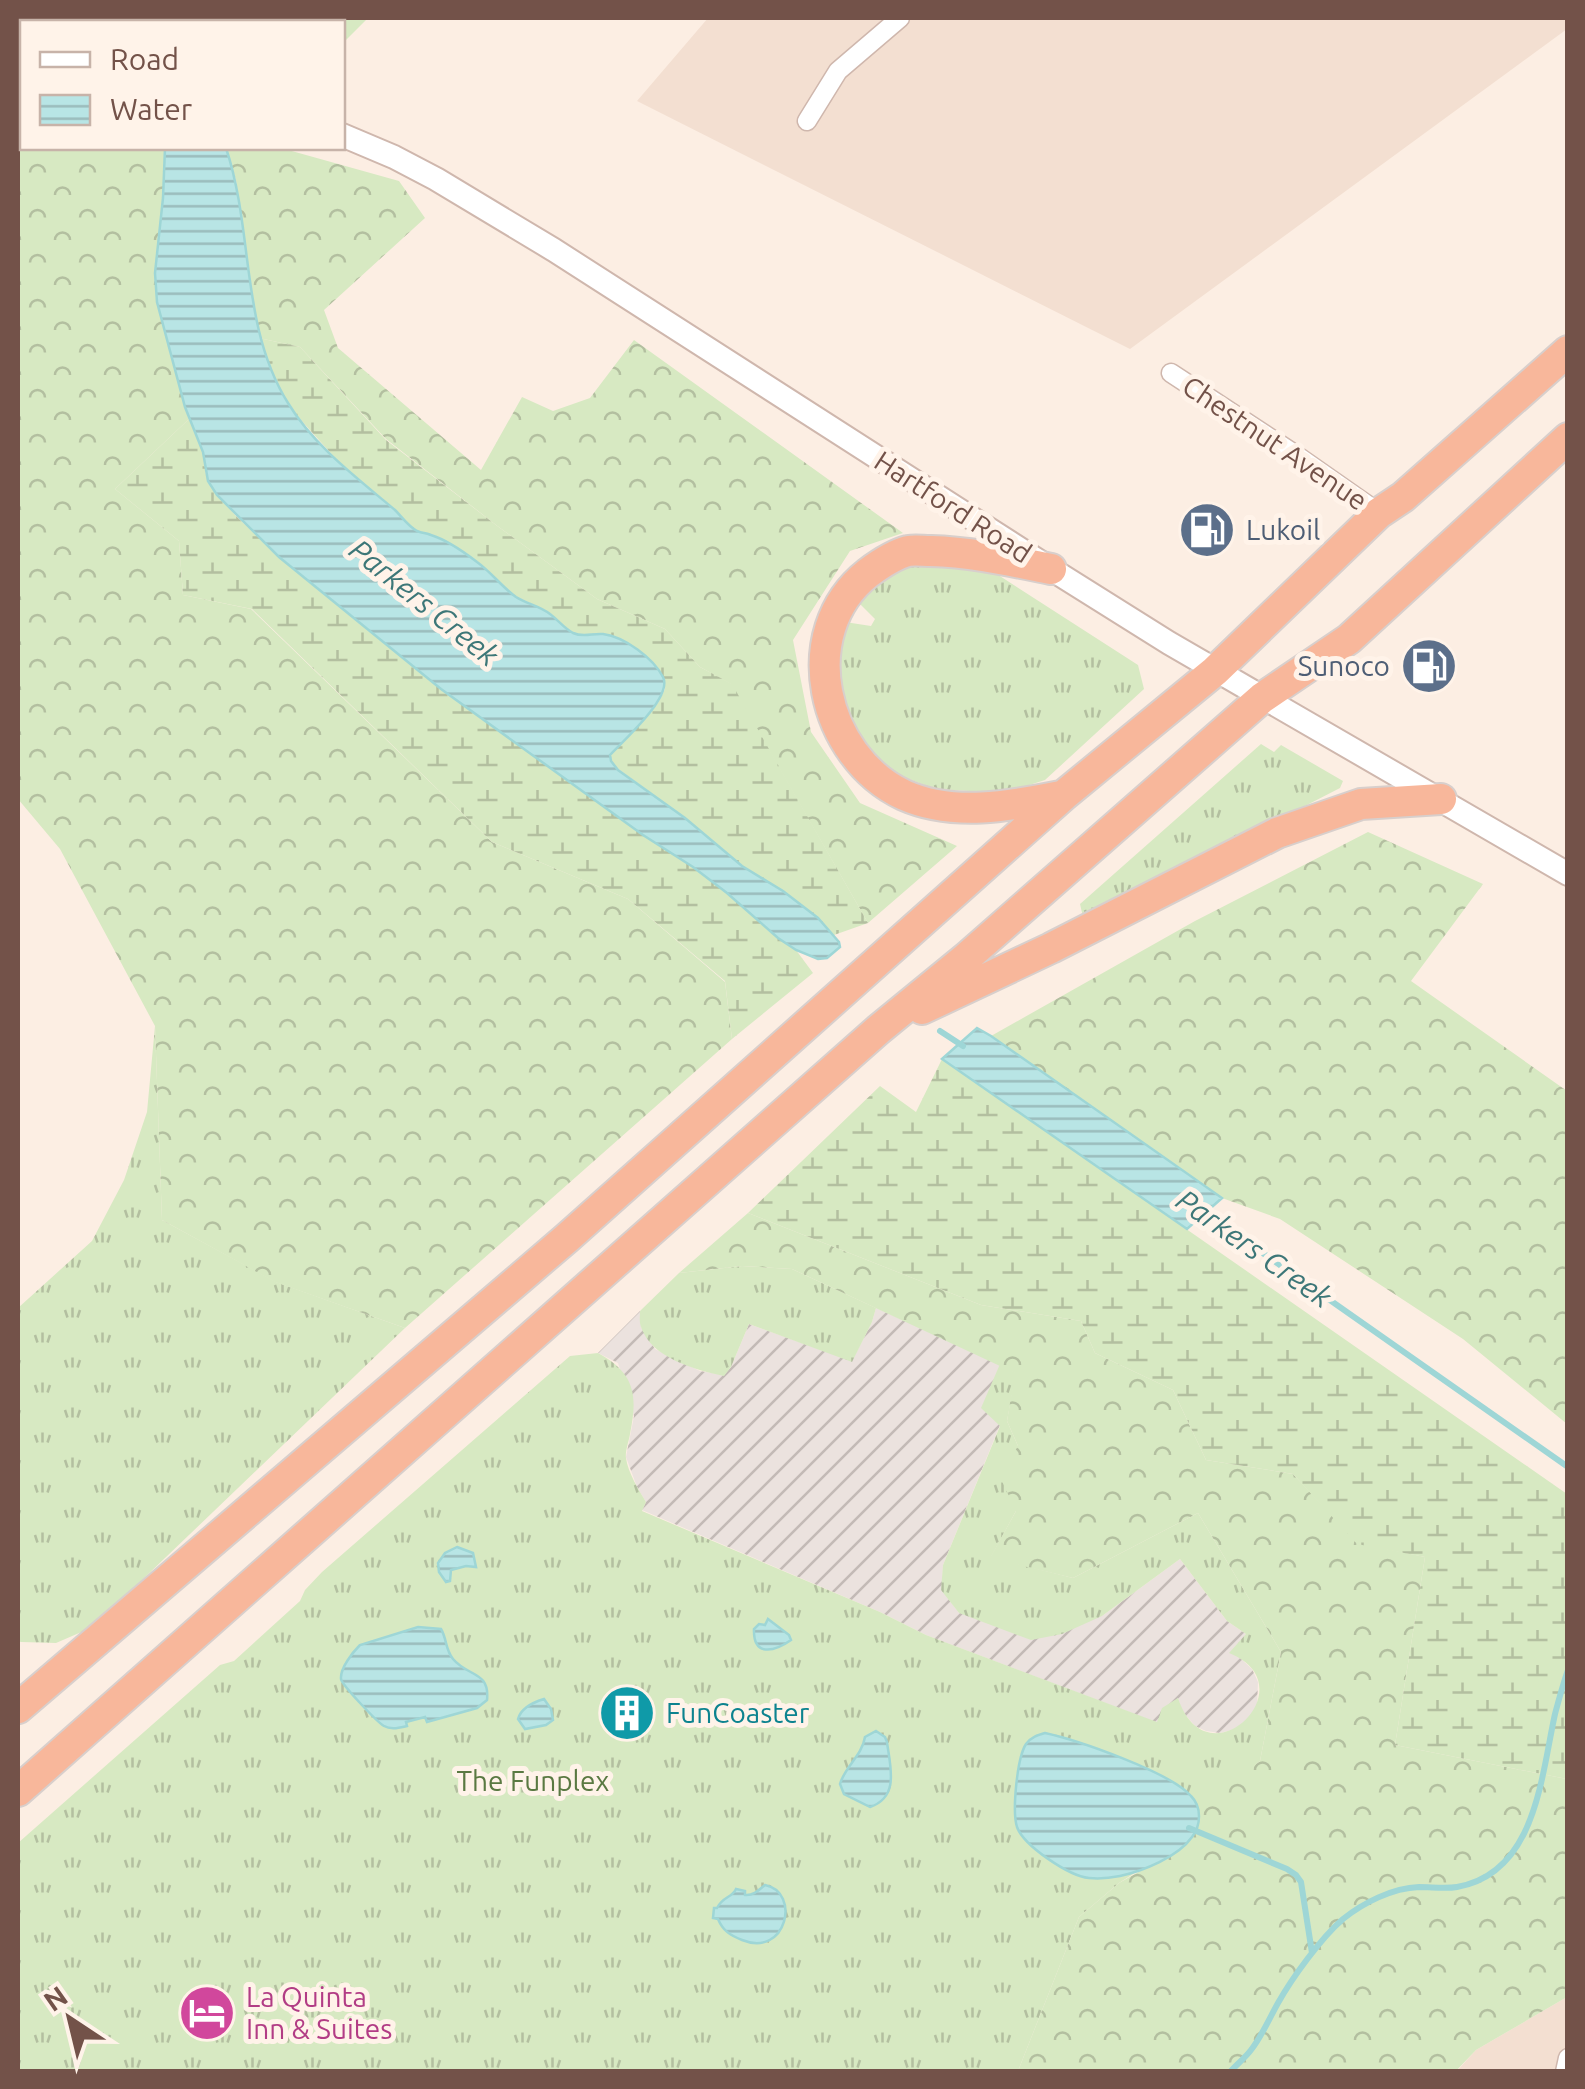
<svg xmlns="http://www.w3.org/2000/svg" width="1585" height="2089" font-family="Ubuntu,sans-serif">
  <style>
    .residential { fill: #f3dfd1 }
    .industrial { fill: url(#industrial-furrows) }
    .grass { fill: url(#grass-tufts) }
    .forest { fill: url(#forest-crowns) }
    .wetland { fill: url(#wetland-marsh) }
    .water { fill: url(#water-rules); stroke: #9ed6d6; stroke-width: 2.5 }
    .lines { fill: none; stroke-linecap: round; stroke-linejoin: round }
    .stream { stroke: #9ed6d6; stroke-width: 6 }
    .minor-casing { stroke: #cfb7ad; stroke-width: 21 }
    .tertiary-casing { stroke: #cfb7ad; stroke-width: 26 }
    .trunk-casing { stroke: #d8cfcc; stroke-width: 34 }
    .minor { stroke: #fff; stroke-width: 18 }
    .tertiary { stroke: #fff; stroke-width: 22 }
    .trunk { stroke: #f8b79b; stroke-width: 30 }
    .labels { text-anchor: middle; stroke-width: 10; stroke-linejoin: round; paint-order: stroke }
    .street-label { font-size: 28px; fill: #735249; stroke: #fff3e9 }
    .service-label { font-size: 28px; fill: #4e5e75; stroke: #fff3e9; text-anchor: start }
    .culture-label { font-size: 28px; fill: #0d838f; stroke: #fff3e9; text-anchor: start }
    .park-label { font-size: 28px; fill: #5a7942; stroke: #fff3e9 }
    .hotel-label { font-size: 28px; fill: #b23c85; stroke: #fff3e9; text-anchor: start }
    .water-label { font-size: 30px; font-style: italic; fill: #3d7778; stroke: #fff3e9 }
  </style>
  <defs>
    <pattern id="industrial-furrows" width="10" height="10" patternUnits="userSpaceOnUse" patternTransform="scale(2.5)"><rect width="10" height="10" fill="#ebe2de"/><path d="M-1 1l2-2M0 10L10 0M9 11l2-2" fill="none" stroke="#c3bab6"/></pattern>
    <pattern id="grass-tufts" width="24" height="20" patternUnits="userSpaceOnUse" patternTransform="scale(2.5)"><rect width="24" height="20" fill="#d7e9c2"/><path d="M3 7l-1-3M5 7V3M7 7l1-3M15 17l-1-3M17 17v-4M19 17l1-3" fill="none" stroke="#b3bfa0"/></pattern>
    <pattern id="forest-crowns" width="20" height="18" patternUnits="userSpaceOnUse" patternTransform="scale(2.5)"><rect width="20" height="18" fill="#d7e9c2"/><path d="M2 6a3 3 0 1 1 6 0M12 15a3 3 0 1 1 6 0" fill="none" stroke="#b3bfa0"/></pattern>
    <pattern id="wetland-marsh" width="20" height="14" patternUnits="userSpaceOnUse" patternTransform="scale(2.5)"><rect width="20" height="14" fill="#d7e9c2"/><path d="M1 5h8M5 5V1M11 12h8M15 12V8" fill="none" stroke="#b3bfa0"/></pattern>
    <pattern id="water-rules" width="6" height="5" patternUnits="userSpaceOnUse" patternTransform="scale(2.5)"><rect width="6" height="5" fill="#b8e5e5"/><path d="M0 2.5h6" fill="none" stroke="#9abcbc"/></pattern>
  </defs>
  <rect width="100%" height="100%" fill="#fceee3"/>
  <path class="residential" d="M708,18h859v11l-437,320 -493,-248z
    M1567,1997v74l-111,1 20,-22z"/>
  <path class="industrial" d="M876,1308l124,56v61l-57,140 -1,25 17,23 143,3 78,-57 47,62 19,13 -8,22 14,13 6,13 -1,24 -6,10 -15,13 -16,4 -14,-2 -11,-5 -13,-15 -4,-13 -20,25 -232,-88 -46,-23 -238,-102 4,-8 -9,-15 -11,-30 8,-41 -16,-53 -20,-10 42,-42 1,16 14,22 45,22 24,4 7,-8 18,-43 103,37 20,-39z"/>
  <path class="grass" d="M919,563l70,6 149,96 6,24 -99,91 -41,13 -69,-4 -42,-16 -21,-18 -24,-34 -9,-53 6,-46 26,4 4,-7 -17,-17 31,-30z
    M1261,744l13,8 7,-7 62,36 -3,7 -243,125 -14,4 -3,-13z
    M155,1026l7,194 114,62 129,46 -312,299 -37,16 -35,-1 -3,-1v-333l74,-67 32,-61 23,-68z
    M742,1266l50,3 84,39 -4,14 -20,40 -103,-38 -18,43 -7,9c-28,-6 -73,-18 -83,-49 -2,-5 -1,-11 -1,-16l39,-38z
    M598,1353c37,20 40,42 32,81 -1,7 -5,17 -4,24 2,15 13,32 20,44l-4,9 238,101 46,23 231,87 5,-14 16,-10c29,88 132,-13 51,-45l17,-19 -19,-13 -47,-62 -78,57 -40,18 -31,6 -72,-27 -18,-23 2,-25 57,-139 -19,-18 19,-44 16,9 -9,48 11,25 -2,65 -25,46 82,21 125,-65 83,139 -21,109 -127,112 5,-2 -19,12 -40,34 -61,154h-1000v-228l202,-178 14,-4 66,-60 5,-11 17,-18 248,-216z"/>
  <path class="forest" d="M18,18h164l1,4h-161v8h-4z
    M230,18h138l-25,25 -1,-21h-113z
    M18,120l4,1v27h143l24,271 -74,70 64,52 4,54 68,14 241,233 136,57 97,83 7,57 -327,289 -130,-46 -113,-62 -7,-194 -95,-177 -42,-50z
    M226,148h55l118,33 26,37 -101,92 14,38 143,122 41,-73 31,14 37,-13 44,-58 269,193 -53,18 -57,89 18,92 49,71 97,43 -89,77 -137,-239 -31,-17 -35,-38 -68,-30 -101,-74 -110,-86 -86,-92 -41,-9 -23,-158z
    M1368,832l115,52 -72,97 156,110v333l-104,-85 -183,-120 -58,-21 -231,-162 204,-115z
    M748,1213l233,92 100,16 14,32 78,37 33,70 87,14 65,69 67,14 -30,188 172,34v218l-91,53 -20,21h-438l61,-154 40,-34 37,-21 43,-42v-10l61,-49 21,-109 -83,-139 -125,65 -83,-20 26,-47 -16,-34 18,-31 -11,-25 8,-48 -223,-104 -50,-3 -63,7z"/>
  <path class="wetland" d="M259,338l41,9 86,93 110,85 101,74 68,30 35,38 32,17 136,239 -34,12 -16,-17 -30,-23 -46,-29 -57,-48 -72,-53 -3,-10 48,-52 7,-14 -7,-19 -28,-25 -14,-8 -22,-3 -9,2 -12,-3 -28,-23 -30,-14 -33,-31 -18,-12 -30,-18 -19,-5 -6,-5 -73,-66 -45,-50 -17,-29z
    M189,419l14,33 3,23 7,14 23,27 43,41 162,132 202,146 50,32 34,26 39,35 30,22 17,23 -81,66 -7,-58 -97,-82 -136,-57 -240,-233 -69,-14 -4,-54 -64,-52z
    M942,1059l625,435v285l-172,-34 30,-188 -68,-13 -64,-70 -87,-14 -33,-70 -78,-37 -14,-32 -100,-16 -233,-92 132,-127 36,26z"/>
  <path class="water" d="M165,148h61c28,84 14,178 62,255 26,43 69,75 107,107 7,7 13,16 22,21 7,3 7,1 14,4 16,5 33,17 46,27 14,10 25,25 39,35 11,7 24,9 34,17 8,6 14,14 23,19 11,5 19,0 30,1 22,3 50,24 60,43 10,20 -39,63 -53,78l1,6 7,9 67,48 57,48 41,25 35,27 21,24 1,5 -13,11 -9,1 -22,-9 -18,-12 -51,-45 -34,-26 -50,-32 -202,-146 -162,-132 -62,-62 -9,-14 -5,-29 -18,-45 -28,-105 -2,-29 8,-75z
    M977,1028l14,8 231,162 -35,31 -245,-170z
    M457,1547l16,6 3,14 -10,-1 -15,4 -1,11 -4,1 -7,-10 -1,-9 7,-10z
    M768,1619l21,16 2,5c-17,12 -38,17 -37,-11l5,-5 6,1z
    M418,1627l23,2c6,10 4,20 12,30 15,18 37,12 34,41l-10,8 -50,14 -2,-5 -19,5 1,4c-9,2 -16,4 -23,0 -7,-4 -42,-41 -43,-47 -1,-11 12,-27 19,-34z
    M544,1699l7,10 2,11 -7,5 -21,4 -7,-10c3,-11 16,-17 26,-20z
    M876,1731l9,6 2,5c3,24 13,55 -17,65l-26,-13 -4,-10c5,-18 22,-28 25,-47z
    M1045,1733c32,7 125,39 146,63 11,11 10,29 1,41 -14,20 -49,34 -72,39 -10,2 -21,3 -31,2 -20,-2 -65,-32 -72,-51 -5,-16 0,-69 9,-83 5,-7 12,-9 19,-11z
    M765,1885c36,7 22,73 -23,55 -12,-5 -19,-9 -24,-21l-5,-1 1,-10h3c6,-12 15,-10 19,-19l9,2v4c8,1 14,-5 20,-10z"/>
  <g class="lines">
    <path class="stream" d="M940,1031l23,15
      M1200,1209l368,258
      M1189,1828l98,41 9,6 5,7 11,71
      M1230,2072c7,-8 15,-14 21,-22 11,-14 18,-31 27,-47 14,-25 43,-65 65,-84 20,-16 49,-31 76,-32 13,0 26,2 38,0 79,-14 84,-110 98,-173 4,-15 8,-30 13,-44"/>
    <g class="minor-casing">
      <path id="minor" d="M807,121l31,-50 62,-53
        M1171,373l125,82 83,58
        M1565,2072l3,-14"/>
    </g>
    <g class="tertiary-casing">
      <path id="tertiary" d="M18,64l4,1
        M342,135l52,22 42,22 118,71 497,319 118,74 399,231"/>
    </g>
    <g class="trunk-casing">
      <path id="trunk" d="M1051,569c-40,-8 -79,-17 -120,-18 -8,0 -16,-1 -23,0 -15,4 -28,13 -40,22 -75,59 -46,184 36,222 49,22 107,11 157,1
        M922,1009l129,-61 226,-115 84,-29 80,-5
        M18,1708l549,-470 497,-443 151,-124 164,-158 24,-16 165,-146
        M18,1791l860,-761 88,-72 296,-260 87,-59 219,-201"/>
    </g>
    <use href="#minor" class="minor"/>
    <use href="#tertiary" class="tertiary"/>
    <use href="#trunk" class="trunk"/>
  </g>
  <defs>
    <g id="fuel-disc" transform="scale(2.875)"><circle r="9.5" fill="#5c6f8a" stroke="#fff3e9"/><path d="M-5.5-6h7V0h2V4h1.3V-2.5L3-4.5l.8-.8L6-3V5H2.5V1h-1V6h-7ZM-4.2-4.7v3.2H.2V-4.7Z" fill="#fff"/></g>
    <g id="building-disc" transform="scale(2.875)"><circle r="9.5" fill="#0f9aa8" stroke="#fff3e9"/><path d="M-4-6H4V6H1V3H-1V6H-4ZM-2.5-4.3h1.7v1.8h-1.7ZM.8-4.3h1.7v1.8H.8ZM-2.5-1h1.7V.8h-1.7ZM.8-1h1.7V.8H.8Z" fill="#fff"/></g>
    <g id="hotel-disc" transform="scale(2.875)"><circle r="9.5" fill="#d1479c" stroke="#fff3e9"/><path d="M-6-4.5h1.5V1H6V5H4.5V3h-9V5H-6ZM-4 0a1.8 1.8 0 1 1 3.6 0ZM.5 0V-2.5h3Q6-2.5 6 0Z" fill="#fff"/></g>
  </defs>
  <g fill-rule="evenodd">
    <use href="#fuel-disc" x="1207" y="530"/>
    <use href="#fuel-disc" x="1429" y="666"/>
    <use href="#building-disc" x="627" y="1713"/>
    <use href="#hotel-disc" x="207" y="2013"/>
  </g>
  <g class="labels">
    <g class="street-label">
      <text transform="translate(1275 443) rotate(34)" y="10">Chestnut Avenue</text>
      <text transform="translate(953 507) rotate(33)" y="10">Hartford Road</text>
    </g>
    <g class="service-label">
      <text x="1246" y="540">Lukoil</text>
      <text x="1390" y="676" text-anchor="end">Sunoco</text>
    </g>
    <g class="culture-label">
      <text x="666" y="1723">FunCoaster</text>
    </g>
    <g class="park-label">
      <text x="533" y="1791">The Funplex</text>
    </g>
    <g class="hotel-label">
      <text x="246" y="2007">La Quinta<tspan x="246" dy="32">Inn &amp; Suites</tspan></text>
    </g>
    <g class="water-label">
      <text transform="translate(424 603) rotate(39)" y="10">Parkers Creek</text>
      <text transform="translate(1254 1249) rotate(35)" y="10">Parkers Creek</text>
    </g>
  </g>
  <rect width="1585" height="2089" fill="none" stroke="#735249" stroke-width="40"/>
  <rect x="20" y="20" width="325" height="130" fill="#fff3e9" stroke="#c7b3a9" stroke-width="2.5"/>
  <rect x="40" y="52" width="50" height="15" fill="#ffffff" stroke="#c7b3a9" stroke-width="2.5"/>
  <text x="110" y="70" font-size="30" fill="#735249">Road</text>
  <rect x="40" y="95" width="50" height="30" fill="url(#water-rules)" stroke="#c7b3a9" stroke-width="2.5"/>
  <text x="110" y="120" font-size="30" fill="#735249">Water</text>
  <g transform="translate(70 2019) rotate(325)" stroke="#fff3e9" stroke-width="8" paint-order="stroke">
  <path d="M0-8L18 38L0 25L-18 38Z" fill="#735249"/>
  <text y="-15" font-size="28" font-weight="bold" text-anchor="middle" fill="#735249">N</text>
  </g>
</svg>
